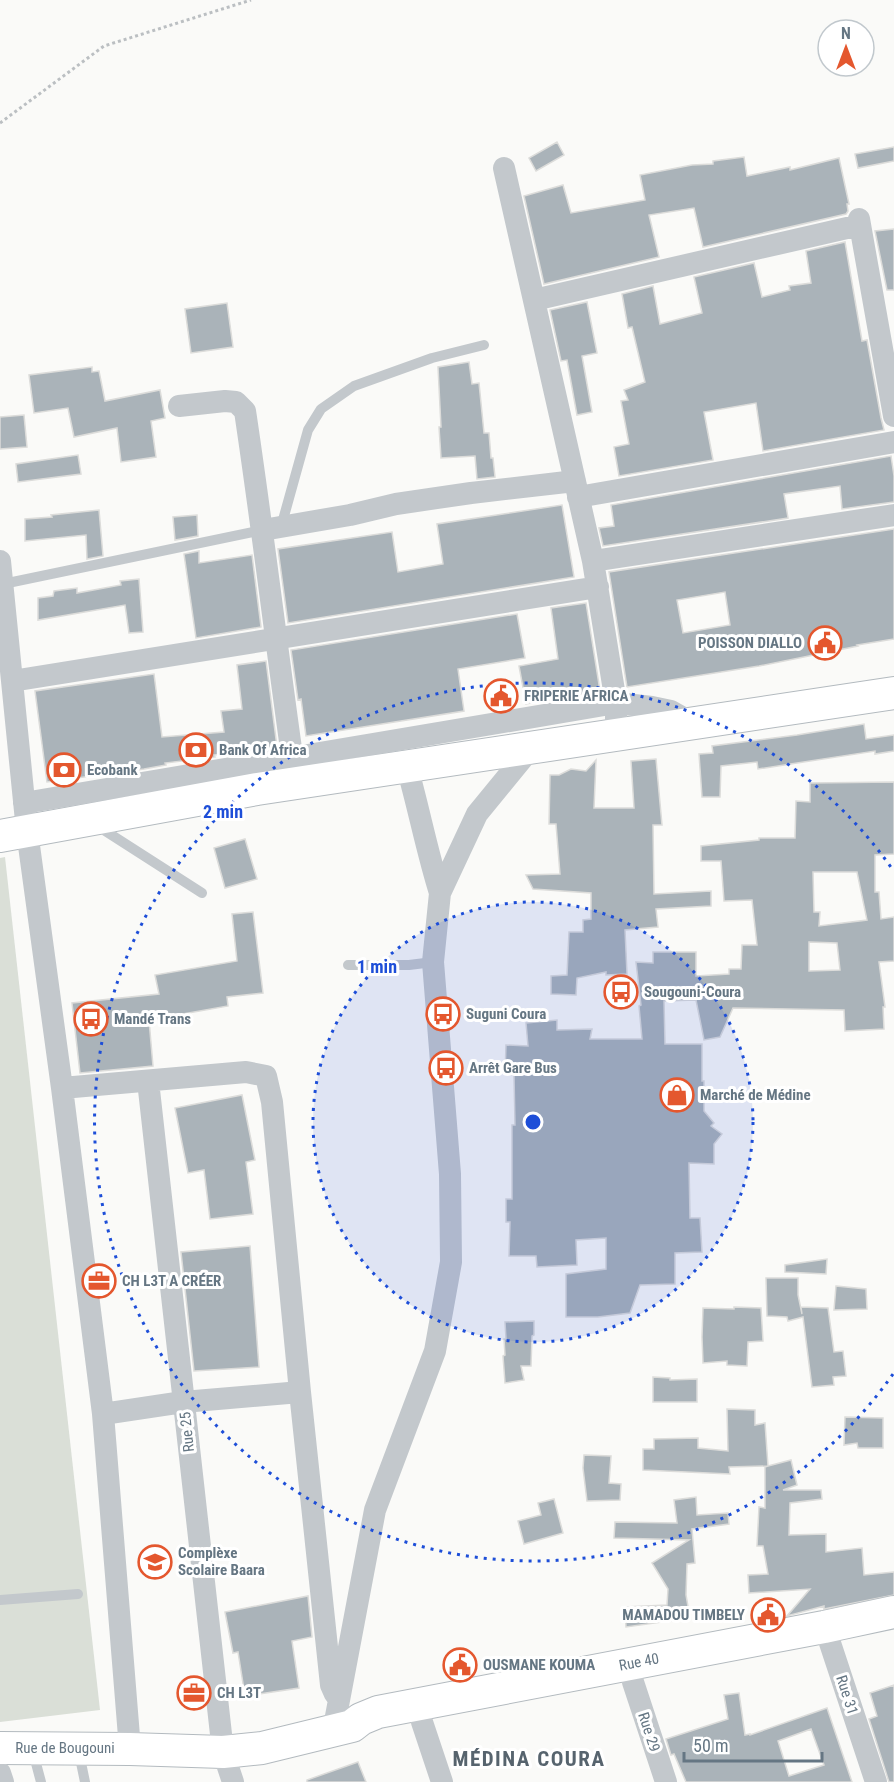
<svg xmlns="http://www.w3.org/2000/svg" width="894" height="1782" font-family="'Roboto Condensed',sans-serif">
  <style>
    .green { fill: #dadfd7 }
    .building { fill: #aab3b9; stroke: #dcdcda; stroke-width: 1.5; fill-rule: evenodd }
    .lines { fill: none; stroke-linecap: round; stroke-linejoin: round }
    .secondary-casing { stroke: #b3babf; stroke-width: 34 }
    .path { stroke: #bbbfc2; stroke-width: 3; stroke-dasharray: 3 3; stroke-linecap: butt }
    .lane { stroke: #c3c8cc; stroke-width: 10 }
    .street { stroke: #c3c8cc; stroke-width: 22 }
    .secondary { stroke: #fff; stroke-width: 32 }
    .ring { fill: none; stroke: #1d4ed8; stroke-width: 3; stroke-dasharray: 3 6 }
    .labels { text-anchor: middle; stroke-width: 6; stroke-linejoin: round; paint-order: stroke }
    .poi-label { font-size: 15px; font-weight: bold; fill: #657683; stroke: #fff; text-anchor: start }
    .street-label { font-size: 15px; fill: #657683; stroke: #fff }
    .district-label { font-size: 21px; font-weight: bold; letter-spacing: 1.5px; fill: #57646e; stroke: #fff }
    .centre { fill: #1d4ed8; stroke: #fff; stroke-width: 3 }
    .ring-label { font-size: 18px; text-anchor: middle; font-weight: bold; fill: #1d4ed8; stroke: #fff; stroke-width: 6; stroke-linejoin: round; paint-order: stroke }
  </style>
  <rect width="100%" height="100%" fill="#fafaf8"/>
  <path class="green" d="M5,857l95,853 -100,12v-864z"/>
  <path class="building" d="M557,142l7,13 -28,16 -7,-13z
    M894,147v14l-36,7 -3,-14z
    M744,157l3,19 43,-9v3l49,-12 10,46h-2l1,7 -2,3 -143,33 -9,-39 -45,7 10,42 -115,27 -20,-88 39,-11 8,28 74,-13 -5,-25 52,-10 21,-1v-3z
    M894,229v61h-7l-12,-59z
    M845,242l17,99 5,-1 14,78 3,12 -121,21 -7,-48 -52,9 9,48 -94,16 -5,-29 15,-3 -8,-43 7,-1 -4,-10 21,-8 -13,-55 -4,1 -6,-34 31,-8 7,38 42,-11 -8,-36 60,-14 8,34 28,-7 -1,-4 22,-3 -5,-32z
    M587,302l10,51 -15,3 10,56 -15,3 -10,-55 -6,1 -11,-51z
    M227,303l6,44 -42,6 -6,-44z
    M469,362l3,22 7,-1 5,50h5l2,25h2l2,19 -18,2 -2,-23 -34,2 -2,-31h2l-3,-60z
    M92,367v5l7,-1 6,30 55,-11 5,28 -14,3 5,36 -35,5 -4,-34 -43,9 -6,-29 -34,5 -5,-38z
    M24,415l3,32 -27,2v-32z
    M78,455l3,19 -63,8 -2,-18z
    M891,456l3,20v26l-52,7 -2,-23 -56,8 4,24 -185,28 -4,-18 15,-2 -3,-21z
    M562,505l12,72 -286,46 -10,-74 114,-17 6,40 45,-8 -6,-40z
    M99,510l4,46 -16,3 -1,-24 -61,6v-22l27,-2 -1,-2z
    M197,515l1,21 -23,4 -2,-23z
    M894,529v110l-37,6 1,1 -99,20 -132,21 -18,-115zM725,592l5,33 -47,8 -6,-33z
    M199,551v12l53,-8 9,72 -65,11 -12,-84z
    M139,579l4,53 -14,1 -4,-28 -87,15v-22l15,-2 1,-5 23,-3v5l44,-8 -1,-4z
    M586,603l14,88 -74,13 -7,-38 39,-7 -7,-51z
    M517,614l8,44 -67,11 6,42 -158,25 -5,-37 -3,1 -7,-50z
    M266,661l11,86 -63,8 1,2 -50,6 1,2 -22,4 -97,13 -12,-91 119,-17 8,63 62,-5 -3,-21 21,-2 -5,-44z
    M864,724l2,15 28,-4v16l-19,3v-3l-117,18 -1,-7 -36,4 -1,31h-18l-3,-43 14,-1 -1,-7 85,-11z
    M656,759l6,66h-9l1,69 57,-3v15l-55,3 2,18 -33,3 2,44 -21,1v-3l-29,6 -1,17 -25,-1v-18l16,-1 2,-43h14v-12l8,-1v-26l-58,-4 -7,-14 34,-1 -4,-50h-7l1,-49h9l12,-6 15,2 10,-11 -2,48h40l-3,-47z
    M894,782v72l-19,1v37h4l2,27 13,-2v44l-15,1 6,45h-2l1,22 -39,2 -1,-21 -111,-2 -13,29 -16,3 -8,-40 -32,1 1,43h37v37h2v30l10,12 -3,3 11,8 -8,10v20l-25,-1 1,55h10l2,34 -27,1v31l-35,1 -10,28 -32,4h-32v-43l40,-5v-31l-30,2 1,25 -40,2 -1,-11h-27l1,-34h-4v-23h6v-74h3l-1,-50 -9,-1 1,-29 22,1 -2,-23 31,-3v10l35,-1 -2,10h52l-3,-33 2,-1 -5,-43 17,1v-11h43v24l33,-2v-5h12l1,-24h15l-5,-45 -28,1 -3,-40h-20v-15l58,-6v-2h36l1,-37 14,1v-19zM813,872h44l10,48 -48,6 1,-14h-6zM809,942l28,1 3,27 -31,1z
    M245,839l12,40 -32,9 -11,-40z
    M253,912l10,81 -36,4 1,9 -79,14 4,46 -73,7 -8,-70 87,-9 -4,-19 82,-14 -5,-47z
    M242,1095l13,65 -9,2 7,52 -43,5 -6,-49 -16,3 -13,-65z
    M250,1246l9,121 -65,4 -13,-119z
    M827,1259l-1,15 -41,-2v-7z
    M766,1278h32v17l4,19 -1,-7 27,1 6,44 9,-1 3,25 -13,1 1,8 -22,2 -9,-70 -15,4 -1,-4 -20,-1z
    M836,1286l30,3 1,20 -33,1z
    M734,1307l27,1 2,33 -15,1 -1,24 -20,-1v-4l-24,2 -1,-26 1,-29 31,1z
    M534,1321v14l-2,1 -1,30h-10l3,14 -19,3 -2,-27 2,-1 -1,-16h2l-1,-17z
    M653,1377l17,1v2l27,-1v23h-44z
    M727,1409l28,1v15l10,-2 3,43 23,-6 6,25 -14,5h38l1,9 -32,4 -1,32 37,-1v18l36,-4 2,27 30,-3v23l-70,14v-3l-37,10 23,-27 -61,4 -1,-18 20,-1 -5,-28h-6l2,-39 6,1v-41l3,-1 -39,1 1,7 -87,-4v-21h11v-10l44,-1v10l30,3z
    M845,1417l38,1v30h-25l-1,-5 -13,2z
    M584,1455l27,1 -2,27 12,1 -1,16 -33,1 -4,-33z
    M696,1497l1,18 31,-2 1,11 -37,5 3,34 -8,1 -1,31 4,23 -64,9 -1,-20 42,-2 1,-16 -16,-26 37,-23 -75,-2 1,-16 62,1 -3,-23z
    M554,1499l9,34 -39,11 -6,-23 23,-6 -3,-12z
    M308,1596l4,41 -20,4 7,47 -54,8 -7,-44 -5,1 -8,-41z
    M894,1685v97h-5l-20,-63 8,-3 -7,-23z
    M739,1693l6,42 5,-1v1l77,-27 25,74h-166l-12,-28 -3,1 -5,-16 62,-20 -4,-24zM811,1729l13,36 -35,11 -11,-35z
    M358,1762l8,20h-59v-2z"/>
  <g class="lines">
    <g class="secondary-casing">
      <path id="secondary" d="M0,836l257,-47 637,-96
        M0,1748l130,1 93,3 39,-4 90,-22 9,-7 17,-7 446,-85 70,-15"/>
    </g>
    <path class="path" d="M0,123l104,-77 147,-46"/>
    <path class="lane" d="M281,527l27,-97 13,-21 33,-23 78,-28 52,-13
      M0,586l3,-2 260,-54
      M96,825l106,68
      M348,965h61l24,-3
      M0,1600l78,-6
      M33,1752l8,30
      M79,1753l6,29"/>
    <path class="street" d="M504,168l89,393 23,142v16
      M859,219l35,197
      M534,300l326,-75
      M179,406l46,-5 11,1 9,9c18,120 32,240 49,359
      M578,497l316,-55
      M263,530l87,-15 46,-11 75,-11 104,-12
      M0,561l27,270 35,257 41,326 27,335
      M593,561l301,-46
      M12,681l586,-94
      M407,767c12,42 20,85 33,126
      M24,803l592,-100 36,4 19,4 23,13
      M148,1081l75,671 10,30
      M62,1088l184,-16 20,4 6,26 28,290 31,293 4,9
      M103,1414l80,-12 117,-10
      M830,1643l46,139
      M633,1682l33,100
      M422,1722l20,60
      M333,1732l42,-222 60,-159 16,-89 -1,-88 -17,-212 7,-69 37,-79 54,-66
      M0,1773l3,9"/>
    <use href="#secondary" class="secondary"/>
  </g>
  <circle cx="533" cy="1122" r="220" fill="#1d4ed8" fill-opacity=".12"/>
  <g class="ring">
    <circle cx="533" cy="1122" r="220"/>
    <path d="M893 1374A439 439 0 1 1 893 870"/>
  </g>
  <defs>
    <g id="civic-ring" transform="scale(1.725)"><circle r="9.5" fill="#fff" stroke="#e4572e" stroke-width="1.5"/><path d="M-.6-6.5H3V-4.5H.6V-3L4-1V1h2V6H-6V1h2V-1L-.6-3ZM-1.2 2.5V6h2.4V2.5Z" fill="#e4572e"/></g>
    <g id="bank-ring" transform="scale(1.725)"><circle r="9.5" fill="#fff" stroke="#e4572e" stroke-width="1.5"/><path d="M-6-4H6V4H-6ZM0-2.3a2.3 2.3 0 1 0 0 4.6a2.3 2.3 0 1 0 0-4.6Z" fill="#e4572e"/></g>
    <g id="bus-ring" transform="scale(1.725)"><circle r="9.5" fill="#fff" stroke="#e4572e" stroke-width="1.5"/><path d="M-5-6H5V4H4V6H2V4H-2V6H-4V4H-5ZM-3.5-4V0h7V-4ZM-3.5 1.2v1.5H-2V1.2ZM2 1.2v1.5H3.5V1.2Z" fill="#e4572e"/></g>
    <g id="shop-ring" transform="scale(1.725)"><circle r="9.5" fill="#fff" stroke="#e4572e" stroke-width="1.5"/><path d="M-5-2.5h2.3a2.7 3.5 0 0 1 5.4 0H5L5.5 6h-11ZM-1.5-2.5h3a1.5 2.3 0 0 0-3 0Z" fill="#e4572e"/></g>
    <g id="office-ring" transform="scale(1.725)"><circle r="9.5" fill="#fff" stroke="#e4572e" stroke-width="1.5"/><path d="M-6-3h4V-5.5h4V-3h4V5H-6ZM-1-4.5V-3h2v-1.5ZM-6 0V1H6V0Z" fill="#e4572e"/></g>
    <g id="school-ring" transform="scale(1.725)"><circle r="9.5" fill="#fff" stroke="#e4572e" stroke-width="1.5"/><path d="M0-5L7-2L0 1L-7-2ZM-4 1L0 2.5L4 1V4Q0 6-4 4Z" fill="#e4572e"/></g>
  </defs>
  <g fill-rule="evenodd">
    <use href="#civic-ring" x="825" y="643"/>
    <use href="#civic-ring" x="501" y="696"/>
    <use href="#bank-ring" x="196" y="750"/>
    <use href="#bank-ring" x="64" y="770"/>
    <use href="#bus-ring" x="621" y="992"/>
    <use href="#bus-ring" x="443" y="1014"/>
    <use href="#bus-ring" x="91" y="1019"/>
    <use href="#bus-ring" x="446" y="1068"/>
    <use href="#shop-ring" x="677" y="1095"/>
    <use href="#office-ring" x="99" y="1281"/>
    <use href="#school-ring" x="155" y="1562"/>
    <use href="#civic-ring" x="768" y="1615"/>
    <use href="#civic-ring" x="460" y="1665"/>
    <use href="#office-ring" x="194" y="1693"/>
  </g>
  <g class="labels">
    <g class="poi-label">
      <text x="802" y="648" text-anchor="end">POISSON DIALLO</text>
      <text x="524" y="701">FRIPERIE AFRICA</text>
      <text x="219" y="755">Bank Of Africa</text>
      <text x="87" y="775">Ecobank</text>
      <text x="644" y="997">Sougouni-Coura</text>
      <text x="466" y="1019">Suguni Coura</text>
      <text x="114" y="1024">Mandé Trans</text>
      <text x="469" y="1073">Arrêt Gare Bus</text>
      <text x="700" y="1100">Marché de Médine</text>
      <text x="122" y="1286">CH L3T A CRÉER</text>
      <text x="178" y="1558">Complèxe<tspan x="178" dy="17">Scolaire Baara</tspan></text>
      <text x="745" y="1620" text-anchor="end">MAMADOU TIMBELY</text>
      <text x="483" y="1670">OUSMANE KOUMA</text>
      <text x="217" y="1698">CH L3T</text>
    </g>
    <g class="street-label">
      <text transform="translate(187 1432) rotate(-96)" y="5">Rue 25</text>
      <text transform="translate(639 1662) rotate(-11)" y="5">Rue 40</text>
      <text transform="translate(847 1695) rotate(72)" y="5">Rue 31</text>
      <text transform="translate(649 1732) rotate(72)" y="5">Rue 29</text>
      <text x="65" y="1753">Rue de Bougouni</text>
    </g>
    <g class="district-label">
      <text x="529" y="1766">MÉDINA COURA</text>
    </g>
  </g>
  <circle cx="533" cy="1122" r="9" class="centre"/>
  <g class="ring-label">
    <text x="223" y="818">2 min</text>
    <text x="377" y="973">1 min</text>
  </g>
  <g transform="translate(846 48)"><circle r="28" fill="#ffffff" stroke="#c1c8cd" stroke-width="1.5"/>
  <path d="M0-4.5L10 22L0 15L-10 22Z" fill="#e4572e"/>
  <text y="-9" font-size="16" font-weight="bold" text-anchor="middle" fill="#657683">N</text>
  </g>
  <path d="M684 1752v9h138v-9" fill="none" stroke="#657683" stroke-width="3"/>
  <text x="693" y="1752" font-size="18" fill="#657683" stroke="#ffffff" stroke-width="4.5" paint-order="stroke">50 m</text>
</svg>
